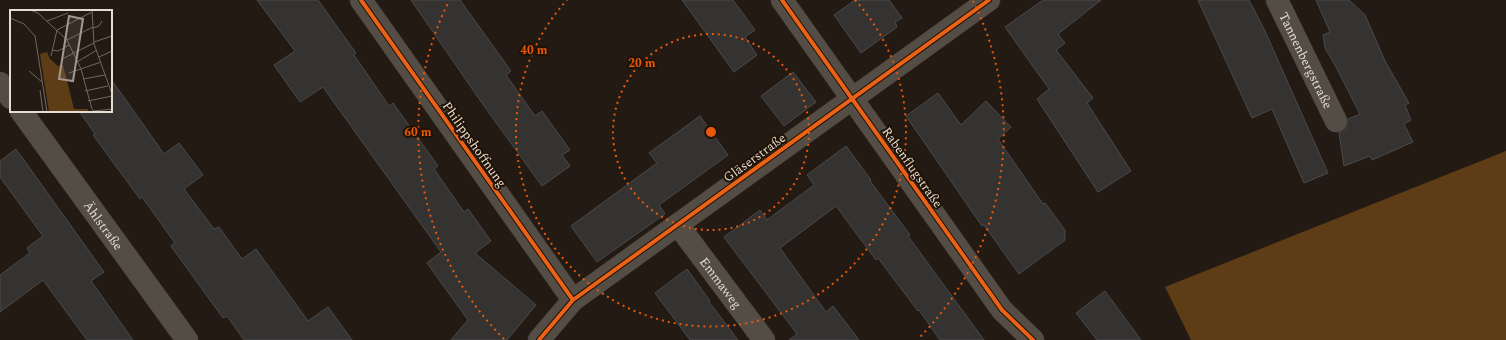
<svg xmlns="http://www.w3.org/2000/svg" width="1506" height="340" font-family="Spectral,serif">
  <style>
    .forest { fill: #5e3c16 }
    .building { fill: #353332; stroke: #4b494a }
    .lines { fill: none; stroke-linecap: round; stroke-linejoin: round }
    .street-casing { stroke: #3d362f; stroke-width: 23 }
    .street { stroke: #544d45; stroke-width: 22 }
    .cycleway-casing { stroke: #201204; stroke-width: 6 }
    .cycleway { stroke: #ea6118; stroke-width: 4 }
    .ring { fill: none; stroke: #e8590c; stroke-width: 2; stroke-dasharray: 2 4 }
    .labels { text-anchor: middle; stroke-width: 4; stroke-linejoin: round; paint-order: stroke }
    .street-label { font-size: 13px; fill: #e6dcd2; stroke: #201204 }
    .inset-road { fill: none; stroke: #71685f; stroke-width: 1 }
    .view { fill: #a2988f; fill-opacity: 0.15; stroke: #a2988f; stroke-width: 2 }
    .inset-edge { fill: none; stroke: #e6dcd2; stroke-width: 2 }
    .centre { fill: #e8590c; stroke: #201204; stroke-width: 2 }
    .ring-label { font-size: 12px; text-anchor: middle; font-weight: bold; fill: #e8590c; stroke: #201204; stroke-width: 4; stroke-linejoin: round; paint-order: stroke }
  </style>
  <rect width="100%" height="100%" fill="#231b13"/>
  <path class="forest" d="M1506,151v189h-315l-26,-53z"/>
  <path class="building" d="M257,0h61l38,53 -2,2 35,51 4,-3 45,63 -4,3 30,43 4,-3 23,32 -16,12 61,52 -29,35h-56l17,-20 -41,-57 14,-11 -118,-165 -23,15 -26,-37 21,-14z
    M411,0h49l51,71 -5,4 29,41 7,-5 28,39 -8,5 8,11 -28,20 -58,-80z
    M682,0h51l22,30 -10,7 12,18 -23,17z
    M855,0h34l13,18 -7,4 2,5 -36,26 -27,-38z
    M1043,0h58l-43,34 7,9 -9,7 37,48 -6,5 44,68 -33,21 -61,-93 12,-10 -44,-62z
    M1198,0h51l16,31 63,142 -24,10 -32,-74 -20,9z
    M1316,0h33l16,15 20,46 24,42 -4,2 6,15 -7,4 9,18 -41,18 -2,-4 -26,10 -5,-33 7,-5 2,-9 12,-5 -25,-49 -10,-17 -2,-13 7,-3z
    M793,72l23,30 -32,24 -23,-30z
    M111,79l53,75 15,-11 24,32 -19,14 30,40 5,-2 23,32 14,-10 52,72 20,-14 24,33h-108l-17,-24 -4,2 -52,-72 4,-3 -33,-46 -2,2 -47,-64 2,-1 -16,-23h32z
    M938,93l23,32 25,-24 25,26 -13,12 45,65 2,-1 20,27v10l-46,34 -35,-49 -2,1 -76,-110z
    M700,116l28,39 -69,50 6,9 -68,48 -26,-36 86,-63 -8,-10z
    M846,146l25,34 -1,1 40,54 -2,1 76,104h-44l-21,-30 -1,1 -40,-53 -2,2 -40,-54 -56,42 46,64 7,-6 26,34h-70l8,-6 -73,-97 36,-27 7,10 47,-35 -7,-10z
    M16,149l88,123 -13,9 42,59h-46l-44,-60 -43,32v-37l30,-22 -3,-5 16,-12 -43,-59v-16z
    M687,269l23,32 -1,1 29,38h-48l-35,-47z
    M1105,291l36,49h-44l-21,-27z"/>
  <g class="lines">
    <g class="street-casing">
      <g id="street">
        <path d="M361,0l212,300"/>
        <path d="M782,0l220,310 31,30"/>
        <path id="s1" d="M1277,0l59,121"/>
        <path d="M0,83l11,15"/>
        <path id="s2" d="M21,111l166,229"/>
        <path id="s3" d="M678,225l86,115"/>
        <path d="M539,340l34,-40 416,-300"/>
      </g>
    </g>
    <use href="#street" class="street"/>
    <g class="cycleway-casing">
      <path id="cycleway" d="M361,0l212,300
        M782,0l220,310 31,30
        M539,340l34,-40 416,-300"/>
    </g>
    <use href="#cycleway" class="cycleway"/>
  </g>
  <g class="ring">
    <circle cx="711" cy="132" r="98"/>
    <path d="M855 0A195 195 0 1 1 567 0"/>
    <path d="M504 339A293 293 0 0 1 449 1M973 1A293 293 0 0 1 918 339"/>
  </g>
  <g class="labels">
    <g class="street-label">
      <text dy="5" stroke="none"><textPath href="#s1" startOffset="67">Tannenbergstraße</textPath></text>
      <text transform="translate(475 144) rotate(55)" y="5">Philippshoffnung</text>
      <text transform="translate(754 157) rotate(-36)" y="5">Gläserstraße</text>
      <text transform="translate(913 167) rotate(55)" y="5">Rabenflugstraße</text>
      <text dy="5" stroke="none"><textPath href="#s2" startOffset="141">Ählstraße</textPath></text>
      <text dy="5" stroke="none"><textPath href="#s3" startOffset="72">Emmaweg</textPath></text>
    </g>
  </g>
  <g transform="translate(10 10)">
    <rect width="102" height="102" fill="#231b13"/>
    <path d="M37,42l3,7 8,7 5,-1 11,44h14v3h-39l-9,-58z" fill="#5e3c16"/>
    <path class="inset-road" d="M20,0l8,3 29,27 14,29 11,40 2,2 18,-2M82,0l2,34 18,50M0,8l14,6 11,12 12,76M37,11l21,-8M83,18l6,-2 3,-5M47,20l35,-18M57,30l26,-13M84,32l18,-6M42,40l6,1 11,-6M41,46l6,-26M89,47l13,-6M52,49l32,-16M67,52l20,-12M19,61l13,11M59,63l32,-11M73,69l22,-4M30,80l3,22M75,81l23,-5M78,91l24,-5"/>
    <path class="view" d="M59,6l14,3 -10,62 -14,-2z"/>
    <rect width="102" height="102" class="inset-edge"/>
  </g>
  <circle cx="711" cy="132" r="6" class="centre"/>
  <g class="ring-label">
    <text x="534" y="54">40 m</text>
    <text x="642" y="67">20 m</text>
    <text x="418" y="136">60 m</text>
  </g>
</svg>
